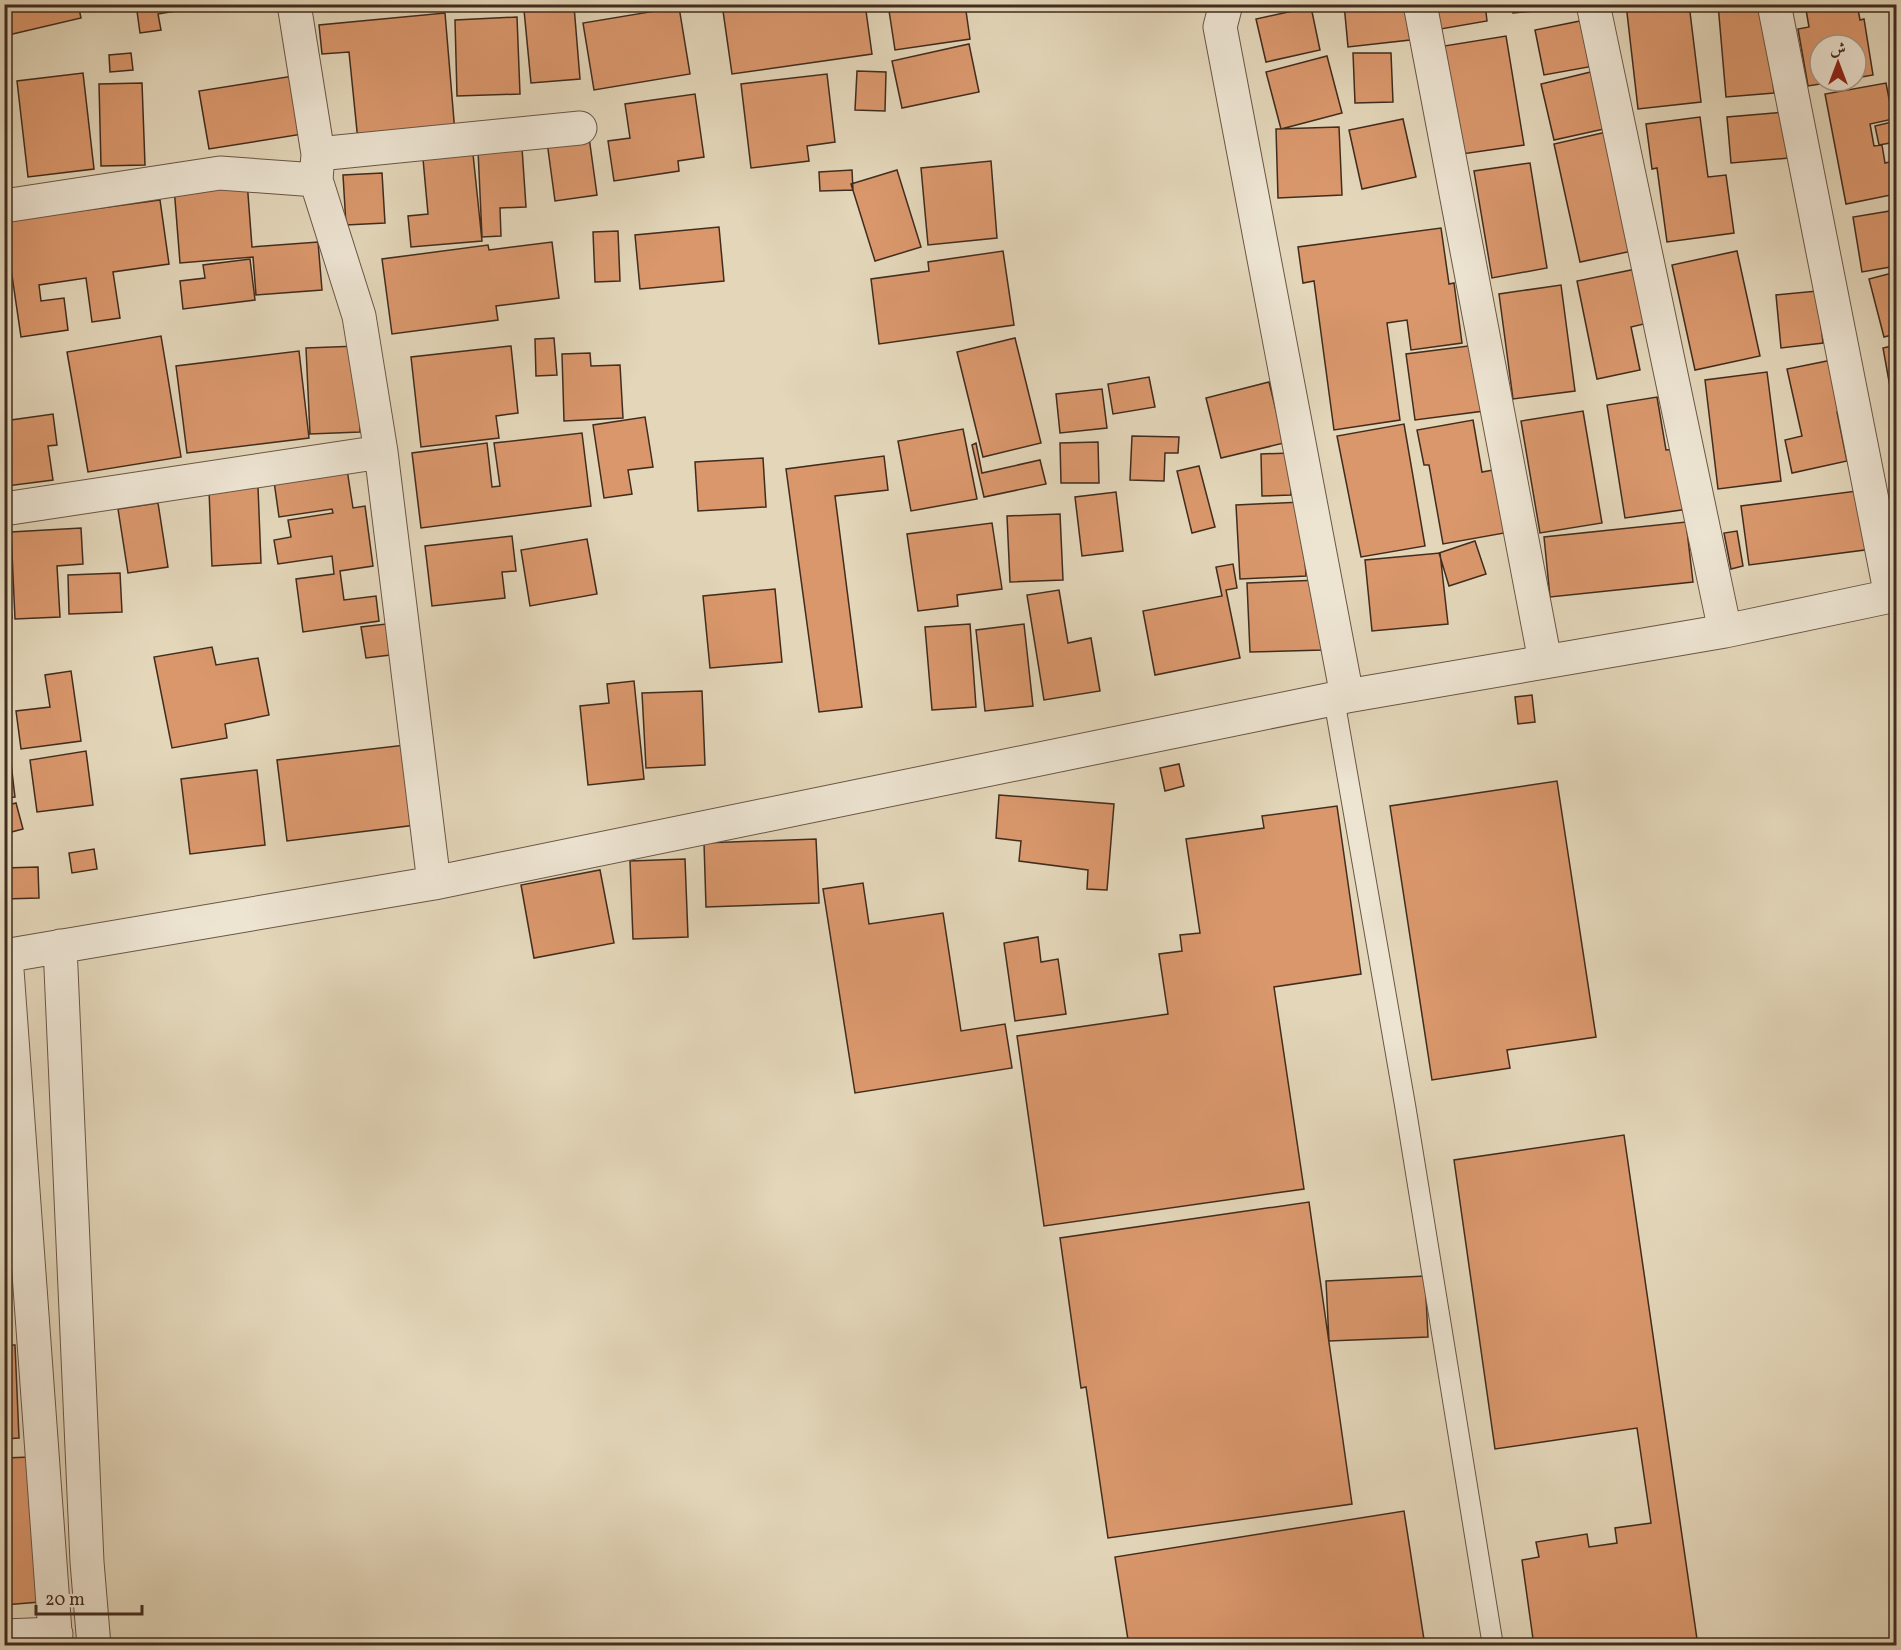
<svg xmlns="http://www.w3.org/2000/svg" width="1901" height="1650" font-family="Vollkorn,Amiri,serif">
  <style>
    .building { fill: #da976c; stroke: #412c1e; stroke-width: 1.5 }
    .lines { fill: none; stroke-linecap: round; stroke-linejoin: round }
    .service-casing { stroke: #6a5645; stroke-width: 22 }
    .minor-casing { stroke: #6a5645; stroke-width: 35 }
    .service { stroke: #ede4d2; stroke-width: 20 }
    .minor { stroke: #ede4d2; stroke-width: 33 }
  </style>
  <rect width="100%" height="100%" fill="#e3d6b9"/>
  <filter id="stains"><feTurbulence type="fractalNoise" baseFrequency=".00333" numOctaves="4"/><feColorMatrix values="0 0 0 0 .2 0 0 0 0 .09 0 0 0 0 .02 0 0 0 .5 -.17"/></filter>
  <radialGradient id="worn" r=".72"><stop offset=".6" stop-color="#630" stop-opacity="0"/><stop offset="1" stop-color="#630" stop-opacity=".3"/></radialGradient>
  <path class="building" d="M4,4h74l3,14 -77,18z
    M136,4h51l1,5 -30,5 3,16 -21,3z
    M722,4h143l7,50 -140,20z
    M888,4h77l5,35 -75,11z
    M1344,4h62l4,36 -62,7z
    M1431,4h54l2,17 -52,9z
    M1512,4h63v3l-62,6z
    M1626,4h63l12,98 -63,7z
    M1718,4h48l8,89 -48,4z
    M1805,4h52l3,16 4,-1 9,56 -17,3v-33h-36v36h19l-31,5 -10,-57 11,-2z
    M574,6l6,73 -49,4 -7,-73z
    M679,7l11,67 -96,16 -11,-67z
    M1311,7l9,43 -54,12 -10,-43z
    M445,13l10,120 -97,8 -9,-89 -27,2 -3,-29z
    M517,17l3,77 -63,2 -2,-76z
    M1585,20l9,46 -50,9 -9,-45z
    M1506,36l18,109 -62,9 -18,-108z
    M969,44l10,48 -77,16 -10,-47z
    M131,53l2,17 -23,2 -1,-17z
    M1353,53h38l2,49 -38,1z
    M1327,56l15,57 -61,16 -15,-57z
    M1599,70l14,57 -59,13 -13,-56z
    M857,71l29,1 -1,39 -30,-1z
    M83,73l11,96 -66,8 -11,-96z
    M827,74l8,68 -28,4 2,15 -58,7 -10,-84z
    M293,76l10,58 -94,15 -10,-58z
    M142,83l3,82 -44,1 -2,-82z
    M1886,83l7,36 -23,5 4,22 8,-1 3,18 9,-2 2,33 -50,10 -21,-110z
    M695,94l9,63 -26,4 1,10 -65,10 -6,-40 22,-3 -5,-34z
    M1785,112l4,46 -58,5 -4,-46z
    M1700,117l8,60 18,-2 8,58 -67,9 -10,-74 -5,1 -6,-45z
    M1403,119l13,58 -54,12 -13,-59z
    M1896,121v21l-17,3 -4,-19z
    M1339,127l3,68 -64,3 -2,-69z
    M1611,131l26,119 -57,12 -26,-118z
    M589,137l8,58 -42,6 -8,-59z
    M522,148l4,59 -26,1 1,28 -19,1 -4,-87z
    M473,154l9,87 -71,6 -3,-31 20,-2 -5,-55z
    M991,161l6,77 -69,7 -7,-77z
    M1530,163l17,105 -55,10 -18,-107z
    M852,170l1,20 -33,1 -1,-19z
    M897,170l24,77 -46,14 -24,-77z
    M382,173l3,50 -39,2 -3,-50z
    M247,181l5,66 66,-5 4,48 -66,5 -3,-38 -73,6 -6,-76z
    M160,200l9,64 -56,8 7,46 -28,4 -6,-44 -47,7 2,16 23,-3 4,32 -47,7 -17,-116z
    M1896,210v56l-34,6 -9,-55z
    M719,227l5,54 -84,8 -5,-54z
    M1441,228l8,56 5,-1 8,60 -51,7 -4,-30 -20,3 13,97 -66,10 -20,-149 -11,2 -5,-36z
    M618,231l2,50 -25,1 -2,-50z
    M552,242l7,56 -63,8 2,14 -106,14 -10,-75 106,-14 1,5z
    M1003,251l11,74 -135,19 -8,-65 58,-8 -1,-9z
    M1737,251l23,105 -65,14 -23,-105z
    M250,259l5,41 -72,9 -3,-28 25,-3 -2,-13z
    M1641,268l11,54 -21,5 9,43 -43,9 -20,-98z
    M1896,272v62l-12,3 -15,-58z
    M1561,285l14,106 -62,8 -14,-105z
    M1817,291l6,52 -42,5 -5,-53z
    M161,336l20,121 -93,15 -21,-120z
    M554,338l3,37 -21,1 -1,-37z
    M1015,338l26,105 -58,14 -26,-105z
    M1476,345l8,66 -69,9 -9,-66z
    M1896,345v75l-13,-72z
    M358,346l2,86 -50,2 -4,-86z
    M511,346l7,67 -22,3 3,22 -78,9 -10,-90z
    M299,351l10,87 -122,15 -11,-87z
    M590,353l1,13 29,-1 3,53 -59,3 -2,-67z
    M1842,358l11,51 -16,3 10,49 -55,12 -7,-33 17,-4 -15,-67z
    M1767,372l14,109 -63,8 -13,-109z
    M1149,377l6,30 -42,7 -5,-30z
    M1269,382l15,61 -63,15 -15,-60z
    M1102,389l5,39 -47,5 -4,-39z
    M1657,397l9,53 12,-1 10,60 -63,9 -18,-113z
    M1583,411l19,112 -62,10 -19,-112z
    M53,414l4,31 -9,1 5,34 -46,6 -3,-65z
    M645,417l8,50 -25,3 4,24 -28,4 -11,-73z
    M1473,420l9,52 16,-3 12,63 -67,12 -14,-79h-5l-7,-35z
    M1404,424l21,122 -64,11 -24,-121z
    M963,429l14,70 -66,12 -13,-70z
    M582,433l9,73 -170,22 -9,-75 75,-10 5,44 8,-1 -6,-43z
    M1132,436l47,1 -1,16h-13l-1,28 -34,-1z
    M1098,442l1,41h-38l-1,-40z
    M976,443l6,30 58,-13 6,24 -62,13 -12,-52z
    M1290,453l1,42 -29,1 -1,-42z
    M884,456l4,34 -53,6 27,211 -43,5 -33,-243z
    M763,458l3,49 -68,4 -3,-49z
    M346,463l7,45 12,-2 8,60 -33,5 4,29 32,-4 3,25 -76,11 -7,-53 38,-5 -2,-18 -54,8 -4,-24 17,-3 -3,-17 45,-7 -1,-4 -53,8 -6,-43z
    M1199,466l16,61 -23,6 -15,-62z
    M258,487l3,76 -49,3 -3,-76z
    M1872,489l8,59 -131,17 -8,-59z
    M1116,492l7,59 -41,5 -7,-59z
    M1302,502l4,74 -66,3 -4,-74z
    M158,503l10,64 -40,6 -10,-64z
    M1060,514l3,66 -53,2 -3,-66z
    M1686,522l7,60 -143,15 -6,-60z
    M992,523l10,66 -45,6 1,11 -40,5 -11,-77z
    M81,528l2,36 -26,2 3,51 -45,2 -4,-87z
    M1737,531l6,35 -12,3 -7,-36z
    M512,536l4,35 -14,1 3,26 -73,8 -7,-60z
    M587,539l10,55 -67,12 -9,-56z
    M1475,541l11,33 -37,12 -10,-33z
    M1440,553l8,71 -76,7 -7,-71z
    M4,559l8,59 -8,1z
    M1233,564l4,24 -11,2 14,68 -85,17 -12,-64 79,-15 -6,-29z
    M120,573l2,39 -53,2 -1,-39z
    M1320,580l3,70 -73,2 -3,-69z
    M775,589l7,73 -72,6 -7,-72z
    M1059,590l9,53 23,-5 9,53 -56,9 -17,-105z
    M386,624l4,31 -24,3 -5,-31z
    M970,624l6,83 -44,3 -7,-83z
    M1024,624l9,82 -48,5 -9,-81z
    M212,647l4,18 42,-7 11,57 -44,9 2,14 -55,10 -18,-91z
    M71,671l10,70 -60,8 -5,-38 34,-4 -5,-32z
    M634,681l10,98 -56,6 -8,-79 29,-3 -2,-19z
    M702,691l3,74 -59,3 -4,-75z
    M1532,695l3,27 -17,2 -3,-27z
    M414,744l10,80 -137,17 -10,-81z
    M86,751l7,54 -56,7 -7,-52z
    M10,755l5,42 -11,1v-42z
    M1179,764l5,22 -19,5 -5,-23z
    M257,770l8,75 -75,9 -9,-75z
    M1557,781l39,256 -89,13 3,18 -78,12 -42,-274z
    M999,795l115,9 -7,86 -20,-1 1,-19 -69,-9 2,-20 -25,-3z
    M16,803l7,26 -19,5v-28z
    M1337,806l24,168 -87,13 30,202 -260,37 -27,-190 151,-22 -9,-60 23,-3 -2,-16 20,-2 -14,-94 78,-11 -2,-12z
    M816,839l3,64 -113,4 -2,-64z
    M94,849l3,20 -25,4 -3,-20z
    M685,859l3,78 -55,2 -3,-78z
    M38,867l1,31 -35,1v-31z
    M600,870l14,73 -80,15 -13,-73z
    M863,883l6,41 74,-11 18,118 44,-7 7,44 -157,25 -32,-204z
    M1038,937l3,25 17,-3 8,55 -51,7 -11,-78z
    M1624,1135l74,511h-164l-12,-86 17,-3 -3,-15 51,-8 2,13 28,-4 -2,-15 36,-5 -14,-95 -142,21 -41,-289z
    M1309,1202l43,302 -244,34 -22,-151 -5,1 -21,-150z
    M1425,1276l3,61 -99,4 -3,-60z
    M4,1345h11l4,93 -15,1z
    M31,1457l9,145 -36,3v-147z
    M1404,1511l21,135h-296l-14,-89z"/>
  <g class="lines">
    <g class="service-casing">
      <path id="service" d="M1334,699l71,406 88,541"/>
    </g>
    <g class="minor-casing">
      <path id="minor" d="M294,4l24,150 -2,26 43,136 22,136 53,431
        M1226,4l-6,23 127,669
        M1420,4l125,657
        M1593,4l132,627
        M1774,4l117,592
        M318,154l262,-26
        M4,206l216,-33 96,7
        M4,509l377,-57
        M60,946l27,616 7,84
        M4,956l430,-73 913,-187 378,-65 171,-36
        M6,956l50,690
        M4,1636l52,-2"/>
    </g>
    <use href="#service" class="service"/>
    <use href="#minor" class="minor"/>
  </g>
  <rect width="1901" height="1650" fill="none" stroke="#e3d6b9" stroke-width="24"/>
  <rect x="6" y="6" width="1889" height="1638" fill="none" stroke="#412c1e" stroke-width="3"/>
  <rect x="12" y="12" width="1877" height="1626" fill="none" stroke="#412c1e" stroke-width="1.5"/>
  <g transform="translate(1838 63)"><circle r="28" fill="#ede4d2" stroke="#a89a8a" stroke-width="1.5"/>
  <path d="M0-4.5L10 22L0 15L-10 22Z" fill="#8f2418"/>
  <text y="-9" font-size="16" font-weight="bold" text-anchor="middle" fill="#412c1e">ش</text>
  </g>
  <path d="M36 1605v9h106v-9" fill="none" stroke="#412c1e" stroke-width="3"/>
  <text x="45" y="1605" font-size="18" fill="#412c1e" stroke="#ede4d2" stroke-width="4.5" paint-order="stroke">20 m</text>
  <rect width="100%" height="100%" filter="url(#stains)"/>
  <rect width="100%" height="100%" fill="url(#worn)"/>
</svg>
